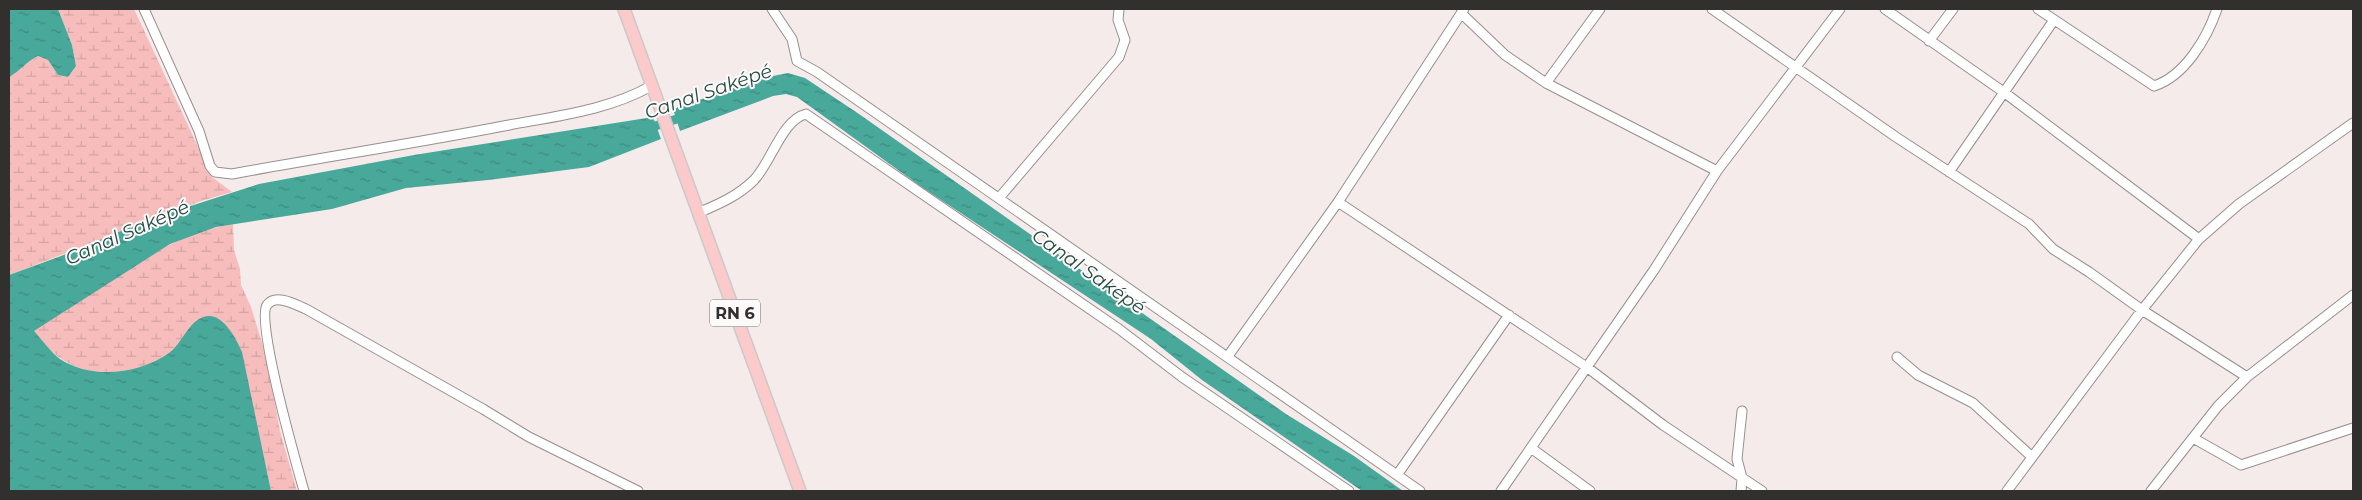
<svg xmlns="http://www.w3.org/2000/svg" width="2362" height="500" font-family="Montserrat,sans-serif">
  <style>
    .wetland { fill: url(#wetland-marsh) }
    .water { fill: url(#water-ripples) }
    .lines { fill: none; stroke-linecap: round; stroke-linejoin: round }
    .canal { stroke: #48a89a; stroke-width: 9 }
    .minor-casing { stroke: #978f8e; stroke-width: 11 }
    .major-casing { stroke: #cac9c9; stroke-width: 14 }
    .minor { stroke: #fff; stroke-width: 9 }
    .major { stroke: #fccacb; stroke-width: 11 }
    .labels { text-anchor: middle; stroke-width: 4; stroke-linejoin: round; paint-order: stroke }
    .shield { fill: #fefafa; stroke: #6f6c6c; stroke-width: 1 }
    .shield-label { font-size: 16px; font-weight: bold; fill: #322f2f }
    .water-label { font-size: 19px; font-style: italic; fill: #234e47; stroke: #fefafa }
  </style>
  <defs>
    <pattern id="wetland-marsh" width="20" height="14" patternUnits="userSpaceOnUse" patternTransform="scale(1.25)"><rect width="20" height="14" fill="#f6bdbc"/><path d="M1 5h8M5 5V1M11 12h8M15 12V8" fill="none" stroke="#d3a3a2"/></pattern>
    <pattern id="water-ripples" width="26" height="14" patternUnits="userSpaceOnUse" patternTransform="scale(1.25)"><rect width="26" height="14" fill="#48a89a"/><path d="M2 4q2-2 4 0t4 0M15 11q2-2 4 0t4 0" fill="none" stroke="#3d897e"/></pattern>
  </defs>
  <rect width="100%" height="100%" fill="#f5ebeb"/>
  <path class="wetland" d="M58,9h76l78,168 20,15 -31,9 -192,74v-198c11,-6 18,-16 29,-21l10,4 10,15 10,2 8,-11 -4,-21z
    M233,224l1,26 6,19 1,16 10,22 16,52 13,72 17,60h-26l-4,-20 -67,-152c-10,10 -20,25 -31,34 -30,21 -77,28 -109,5 -10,-7 -18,-18 -27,-27 58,-38 131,-97 200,-107z"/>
  <path class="water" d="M9,9h49l14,36 4,21 -8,11 -10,-2 -10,-15 -10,-4c-11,5 -18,15 -29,21z
    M788,73l17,5 54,36 427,300 68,42 49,35h-41l-160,-111 -51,-41 -228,-151 -126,-91 -11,-3 -13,2 -93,35 -7,-22 90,-31z
    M653,117l8,22 -72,28 -101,13 -82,8 -74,21 -116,18 -46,17 -136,87c8,9 17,21 26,28 32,21 79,15 109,-6 12,-9 18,-27 30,-34 21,-13 37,19 43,33l29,139h-262v-216l52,-19 89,-37 109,-35 155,-29z"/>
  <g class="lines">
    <path class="canal" d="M646,129l40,-13"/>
    <g class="minor-casing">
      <path id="minor" d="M144,9l55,122 11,35 5,6 17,2c93,-17 185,-31 277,-49 48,-9 100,-15 142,-39
        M772,9l20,30 5,22 20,11 603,419
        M1712,9l184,128 133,87 24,25 36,23 53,38 105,67
        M1885,9l120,84 194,146
        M2038,9l116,77c31,-10 53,-48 63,-77
        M1461,13l44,42 41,28 171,88
        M1929,41l24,-32
        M1546,83l54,-74
        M1949,172l105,-152
        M999,198l120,-141 6,-17 -7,-20 1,-11
        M1338,202l250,166 75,57 99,66
        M698,213c21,-9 40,-17 56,-33 18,-19 28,-60 52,-66l313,215 63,48 167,114
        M1228,356l110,-154 126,-193
        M1897,357l21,18 55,28 59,54
        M2193,438l48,27 112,-37
        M1531,448l59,43
        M1397,475l112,-160
        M304,491c-7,-25 -49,-171 -37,-186 9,-12 29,0 39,4l177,100 46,28 109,54
        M1501,491l153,-221 63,-99 123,-162
        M1741,491l1,-13 -5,-19 5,-48
        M2007,491l135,-181 57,-71 40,-35 114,-81
        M2151,491l67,-85 29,-29 106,-82"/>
    </g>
    <g class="major-casing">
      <path id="major" d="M624,9l176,482"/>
    </g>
    <use href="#minor" class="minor"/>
    <use href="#major" class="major"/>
  </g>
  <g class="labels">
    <rect class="shield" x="710" y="299.5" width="50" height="27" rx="4"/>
    <g class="shield-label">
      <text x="735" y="319">RN 6</text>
    </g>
    <g class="water-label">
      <text transform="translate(708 91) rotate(-19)" y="7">Canal Saképé</text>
      <text transform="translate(127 232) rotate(-24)" y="7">Canal Saképé</text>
      <text transform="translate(1089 271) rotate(35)" y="7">Canal Saképé</text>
    </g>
  </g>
  <rect width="2362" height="500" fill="none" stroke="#322f2f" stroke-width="20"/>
</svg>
